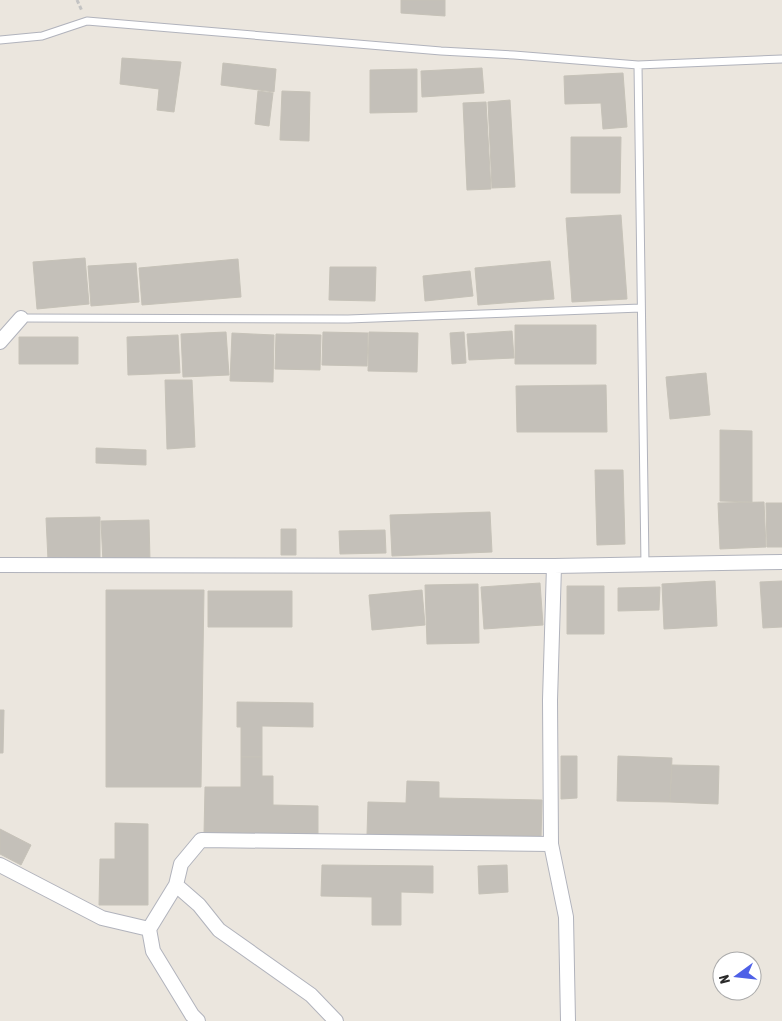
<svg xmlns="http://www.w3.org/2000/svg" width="782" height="1021" font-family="'Asap Condensed',sans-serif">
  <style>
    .building { fill: #c4c0b9; stroke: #c6c2b8 }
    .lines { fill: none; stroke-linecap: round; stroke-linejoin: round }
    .lane-casing { stroke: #b1b3bc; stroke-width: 9 }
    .street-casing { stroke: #b1b3bc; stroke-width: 16 }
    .path { stroke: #c3c3c3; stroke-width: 3; stroke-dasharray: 4 2.5; stroke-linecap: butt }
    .lane { stroke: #fff; stroke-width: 7 }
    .street { stroke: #fff; stroke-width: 14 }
  </style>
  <rect width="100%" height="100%" fill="#ebe6de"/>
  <path class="building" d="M401,0h44v16l-44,-3z
    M122,58l59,4 -7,50 -17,-2 2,-21 -39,-5z
    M223,63l53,6 -2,23 -53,-7z
    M482,68l2,25 -62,4 -1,-26z
    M417,69v43l-47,1v-43z
    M623,73l4,54 -24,2 -2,-26 -36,1 -1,-28z
    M258,91l15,2 -4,33 -14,-2z
    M282,91l28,1 -1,49 -29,-1z
    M510,100l5,87 -23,1 -4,-86z
    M486,102l5,87 -24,1 -4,-87z
    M571,137h50l-1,56h-49z
    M621,215l6,84 -55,3 -6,-84z
    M85,258l4,46 -52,5 -4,-47z
    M238,259l3,38 -99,8 -3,-37z
    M550,261l4,38 -76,6 -3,-37z
    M136,263l3,39 -48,4 -3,-40z
    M330,267h46l-1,34 -46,-1z
    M470,271l3,25 -48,5 -2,-25z
    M515,325h81v39h-81z
    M512,331l2,27 -45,2 -2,-26z
    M226,332l3,43 -46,2 -2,-43z
    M323,332l45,1 -1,33 -45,-1z
    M369,332l49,1 -1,39 -49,-1z
    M464,332l2,31 -14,1 -2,-31z
    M232,333l42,2 -1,47 -43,-1z
    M276,334l45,1 -1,35 -45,-1z
    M178,335l2,38 -52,2 -1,-38z
    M19,337h59v27h-59z
    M706,373l4,42 -40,4 -4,-42z
    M165,380h27l3,67 -28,2z
    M606,385l1,47h-90l-1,-46z
    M720,430l32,1v71l-32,-1z
    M96,448l50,2v15l-50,-2z
    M595,470h28l2,74 -28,1z
    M764,502l2,45 -46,2 -2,-46z
    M766,503h16v44h-15z
    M490,512l2,40 -100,4 -2,-41z
    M100,517v42l-52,1 -2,-42z
    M149,520l1,41 -47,2 -2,-42z
    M281,529h15v26h-15z
    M385,530l1,23 -46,1 -1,-23z
    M715,581l2,45 -53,3 -2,-45z
    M782,581v46l-19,1 -3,-46z
    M540,583l3,42 -59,4 -3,-42z
    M478,584l1,59 -52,1 -2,-59z
    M567,586h37v48h-37z
    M660,587l-1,23 -41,1v-23z
    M106,590h98l-3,197h-95z
    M422,590l3,35 -53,5 -3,-35z
    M208,591h84v36h-84z
    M237,702l76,1v24l-51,-1v31h-21v-30h-4z
    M0,710h4l-1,43h-3z
    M561,756h16v42l-16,1z
    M618,756l54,2 -2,44 -53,-1z
    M241,757h21v19h11v29l45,1v29l-114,-1 1,-47h36z
    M672,765l47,1 -1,38 -48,-2z
    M407,781l32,1v16l103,2 -1,39 -174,-4 1,-33 38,1z
    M115,823l33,1v81h-49l1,-46h15z
    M0,829l31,16 -10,20 -21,-11z
    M322,865l111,1v27l-32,-1v33h-29v-28l-51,-1z
    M507,865l1,27 -29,2 -1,-28z"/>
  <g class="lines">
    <g class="lane-casing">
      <path id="lane" d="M0,40l42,-4 45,-15 354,30 73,4 124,10 144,-6
        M638,65l7,500
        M21,318l327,1 293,-11"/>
    </g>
    <g class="street-casing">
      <path id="street" d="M0,342l21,-24
        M0,565l554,1 228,-4
        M554,566l-4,134 1,144 15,73 2,104
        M0,865l102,53 47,11 27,-44 5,-21 20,-24 350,4
        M176,885l23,20 20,25 92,65 25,26
        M149,929l4,22 39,64 6,6"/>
    </g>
    <path class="path" d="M77,0l5,11"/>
    <use href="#lane" class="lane"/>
    <use href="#street" class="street"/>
  </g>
  <g transform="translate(737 976) rotate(255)"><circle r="24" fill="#ffffff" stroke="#aaaaaa"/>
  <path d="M0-4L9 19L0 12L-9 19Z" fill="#4e60e7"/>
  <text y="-8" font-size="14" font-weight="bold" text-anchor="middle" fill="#2a2a2a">N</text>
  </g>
</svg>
